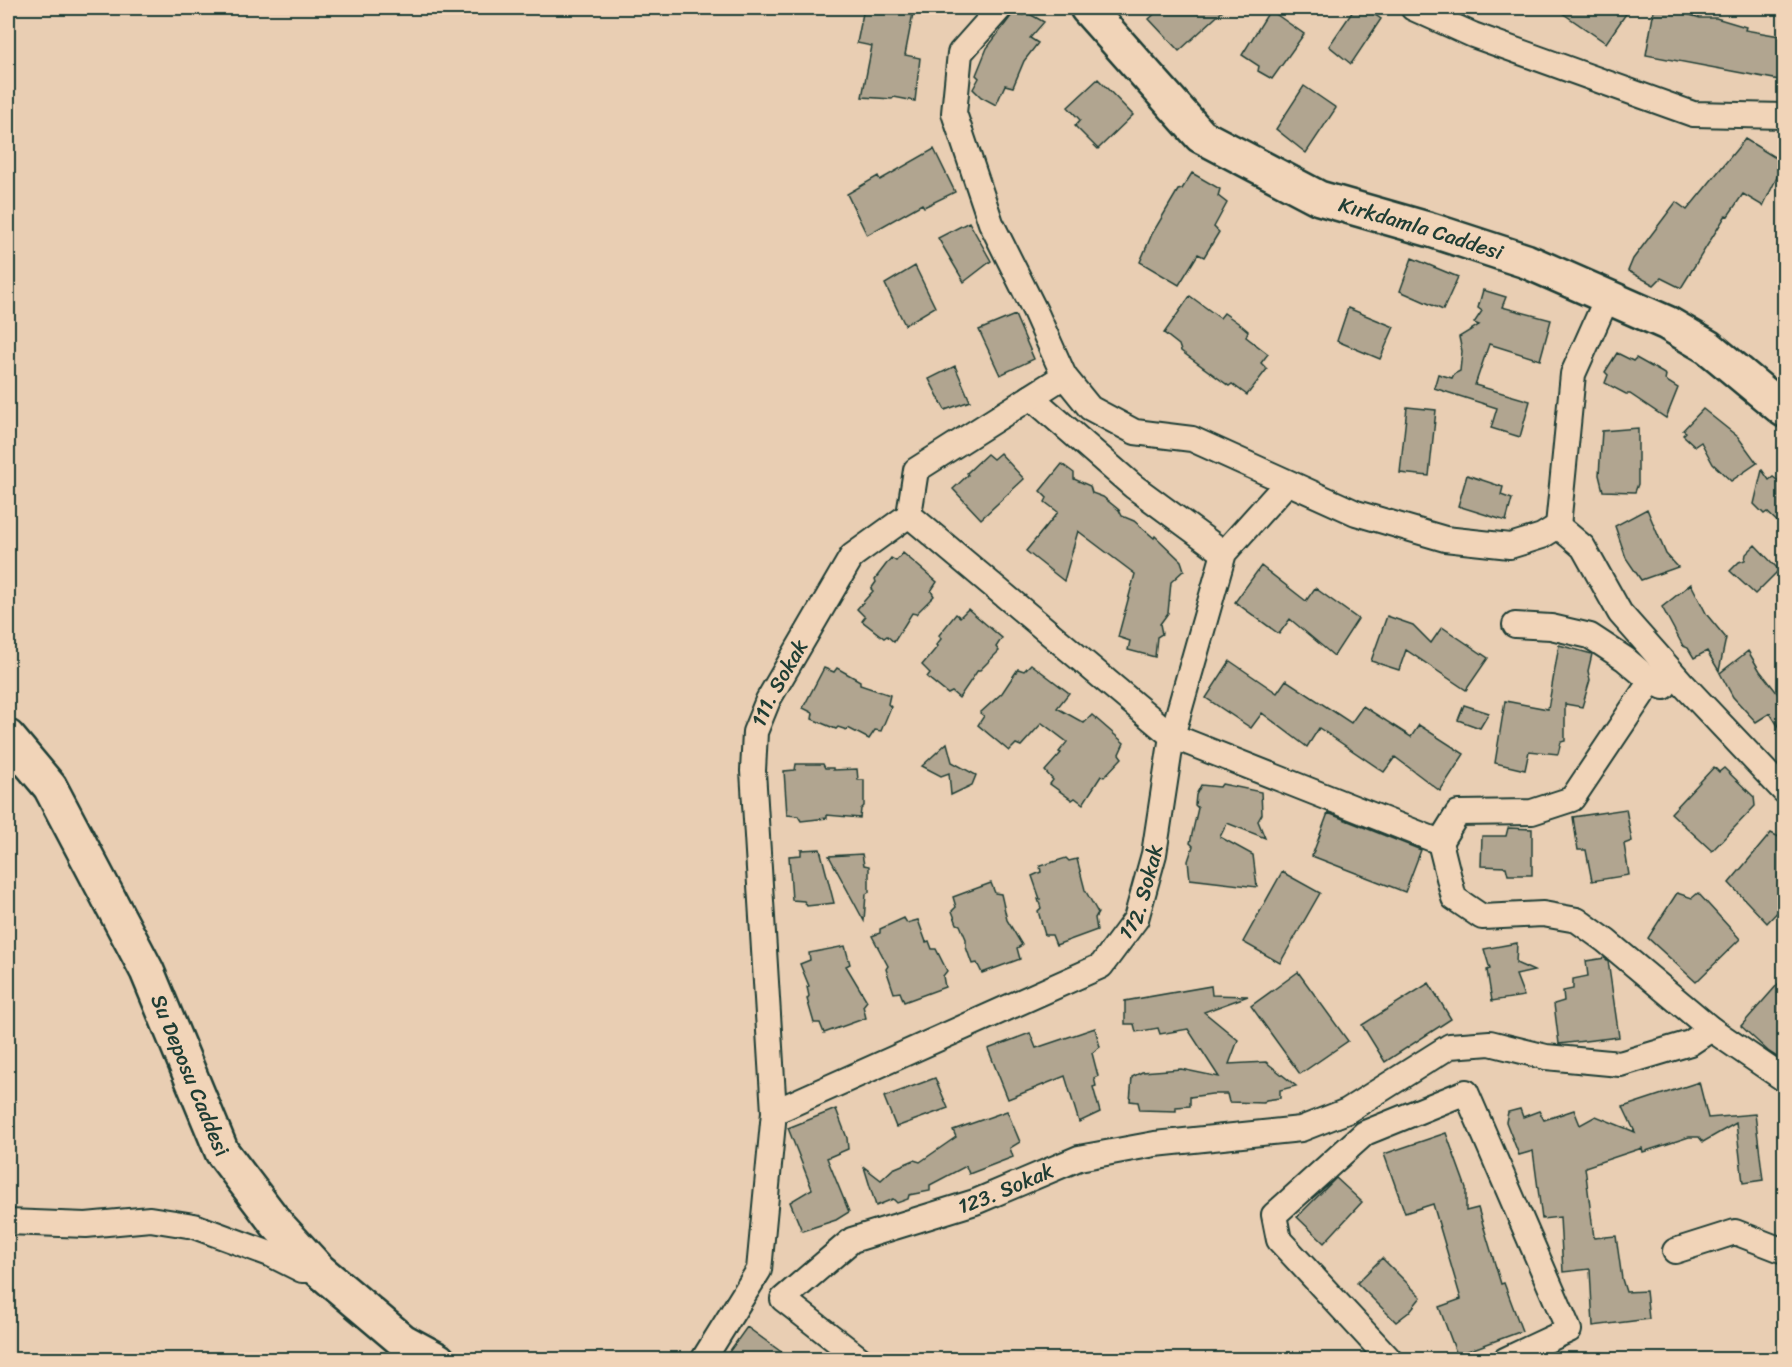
<svg xmlns="http://www.w3.org/2000/svg" width="1792" height="1367" font-family="Sriracha,sans-serif">
  <style>
    .building { fill: #b1a590; stroke: #1f3d34; stroke-width: 1.5 }
    .lines { fill: none; stroke-linecap: round; stroke-linejoin: round }
    .street-casing { stroke: #1f3d34; stroke-width: 28 }
    .secondary-casing { stroke: #1f3d34; stroke-width: 38 }
    .street { stroke: #f1d4b8; stroke-width: 24 }
    .secondary { stroke: #f1d4b8; stroke-width: 33 }
    .labels { text-anchor: middle; stroke-width: 6; stroke-linejoin: round; paint-order: stroke }
    .street-label { font-size: 21px; fill: #1f3d34; stroke: #f1d4b8 }
  </style>
  <rect width="100%" height="100%" fill="#e9ceb3"/>
  <filter id="ink" filterUnits="userSpaceOnUse"><feTurbulence type="fractalNoise" baseFrequency=".0167" numOctaves="2"/><feDisplacementMap in="SourceGraphic" scale="12" xChannelSelector="R" yChannelSelector="G"/><feConvolveMatrix kernelMatrix="1 2 1 2 8 2 1 2 1" color-interpolation-filters="sRGB"/></filter>
  <g filter="url(#ink)">
    <path class="building" d="M864,8h50l-9,47 15,3 -5,43 -21,-4 -2,2 -30,-2 10,-51 -15,-3z
      M1161,8h65l-47,43 -30,-32z
      M1355,8h10l16,11 -30,45 -22,-18z
      M1555,8h75l-24,35z
      M1270,10l34,24 -32,45 -14,-8 1,-5 -17,-11z
      M1654,10h19l27,8h16l30,9 -1,3 40,7v44l-139,-26z
      M1015,11l8,4 3,-3 18,10 -14,16 8,5 -14,18 -11,26 -8,-2 -9,20 -15,-8 -8,-8 6,-11 -3,-3 11,-27z
      M1098,79l35,36 -35,34 -23,-23 5,-6 -12,-13z
      M1304,86l32,22 -30,45 -30,-24z
      M1745,139l39,24 -21,43 -20,-12 -15,22 -2,-1 -45,73 -20,-10 -7,7 -26,-14 5,-12 43,-57 11,8z
      M934,149l21,43 -31,15 -2,-3 -55,31 -20,-41 31,-18 2,4z
      M1192,173l28,16 -2,7 9,7 -13,24 5,5 -15,25 -6,-3 -19,31 -39,-23 12,-28 26,-44 4,-1z
      M969,222l22,39 -27,21 -26,-44z
      M1412,258l46,19 -15,33 -43,-19z
      M915,266l20,41 -30,18 -20,-41z
      M1483,290l23,7 -4,10 49,13 -11,40 -51,-16 -14,41 55,16 -10,36 -29,-9 6,-20 -63,-20 4,-14 14,4 2,-4 6,-3 2,-20 -3,-14 20,-12 -5,-2 8,-12 -4,-3z
      M1190,296l30,22 4,-5 17,12 7,6 -2,6 22,17 -7,9 6,6 -20,26 -15,-11 -3,2 -48,-35 -2,-6 -15,-12z
      M1348,308l46,19 -14,32 -43,-18z
      M1015,315l19,44 -34,16 -21,-45z
      M1617,353l16,8 3,-3 25,14 5,3 -1,5 13,8 -12,30 -36,-24h-4l-21,-11 3,-8 -3,-3z
      M955,366l15,35 -25,9 -16,-31z
      M1407,407l29,3 -7,66 -29,-3z
      M1703,409l35,28 19,26 -26,18 -18,-17 -12,-22 -6,4 -12,-11 3,-3 -3,-2z
      M1638,428v56l-3,8 -32,-1 -4,-16 3,-44z
      M1000,453l24,26 -43,40 -28,-30 15,-14 -1,-2 20,-19 6,5z
      M1062,464l12,9v6l16,7 2,7 11,4 16,13 3,6 12,5 20,17 1,-2 26,25 3,9 -13,12 -3,31 -8,11 2,10 -5,3 -2,20 -27,-7 2,-9 -12,-4 17,-63 -57,-43 -14,50 -38,-30 32,-39 -13,-10 2,-4 -7,-7z
      M1762,470l7,10 4,-3 12,9v43l-18,-17 -3,2 -10,-10z
      M1467,475l36,12 -2,8 11,4 -6,22 -48,-15z
      M1647,509l19,45 12,13 -37,13 -15,-22 -11,-32z
      M1755,545l24,25 -24,24 -25,-23 9,-9 6,-2 1,-6z
      M903,553l34,29 -6,9 3,5 -18,18 -4,-1 -18,29 -7,-6 -3,2 -22,-17 3,-4 -8,-8 16,-18 -2,-2 5,-7 -1,-3 16,-21 5,3z
      M1261,566l45,35 9,-13 43,31 -24,37 -44,-37 -11,15 -44,-32z
      M1691,584l16,31 19,23 -7,33 -12,-20 -13,7 -6,-10 -5,-2 -21,-39z
      M968,609l34,29 -6,9 3,4 -19,19h-2l-19,28 -7,-6 -4,2 -21,-17 3,-4 -8,-8 16,-19 -2,-1 5,-6 -2,-4 17,-21 4,3z
      M1387,616l26,9 18,18 11,-16 46,31 -22,32 -60,-40 -7,20 -28,-9z
      M1559,645l33,9 -4,17 2,9 -8,27 -17,-3v37l-4,1 -3,12 -29,-3 -4,19 -30,-7 10,-62 43,8z
      M1748,651l12,20 18,23 7,4v39l-15,-24 -14,9 -23,-25 -13,-24z
      M1230,661l47,32 9,-13 65,43 12,-17 48,31 8,-12 45,29 -24,37 -45,-34 -11,15 -65,-44 -12,19 -45,-34 -11,15 -45,-30z
      M1031,664l38,29 -12,15 27,15 8,-8 32,28 -5,11 3,4 -18,19 -3,-1 -18,28 -8,-6 -3,2 -22,-16 3,-4 -8,-9 16,-18 -2,-1 8,-10 -25,-19 -21,23 -5,-2 -7,7 -31,-26 6,-9 -4,-3 22,-20 16,-24 6,2z
      M824,668l10,4 3,-4 23,13v4l30,10 -2,9 3,3 -10,24 -6,-1 -6,9 -21,-11 -1,2 -9,-3 -2,2 -24,-10 1,-6 -10,-5z
      M1464,705l25,8 -9,15 -22,-8z
      M947,743l5,19 24,13 -4,10 -21,10 -2,-22 -8,3 -19,-10z
      M796,764h27l2,4h8v2l24,-1 1,11h6v26l-3,3 -1,9 -33,-3v3l-26,3 -3,-5 -11,-1 -3,-44 11,-1z
      M1714,767l5,5 5,-4 30,29 1,9 -43,45 -41,-38z
      M1222,784l39,8 1,22 -4,7 7,17 -38,-15 -7,14 33,18 4,32 -67,-8 -2,-18 5,-15 -3,-3 8,-35 -3,-3 1,-10 5,-10 19,2z
      M1626,809l6,32 -8,3 5,31 -37,6 -6,-31h-8l-5,-33z
      M1328,813l93,37 -16,42 -93,-36z
      M1508,828l24,1v46h-24l-2,-8 -25,-1 1,-30h24z
      M1771,833l14,7v64l-18,19 -38,-40z
      M820,849l14,54 -27,3 -3,-5 -12,-1 -3,-44 12,-1v-5z
      M862,854l2,11 5,1v26l-3,2 -2,27 -35,-65z
      M1066,858l3,3 8,-2 8,31 13,23 -3,5 2,12 -41,15 -4,-10h-7l-7,-24 3,-3 -3,-9h2l-8,-23 9,-4 -1,-6z
      M1282,872l38,21 -40,70 -37,-21z
      M991,883l4,10 6,1 6,26 15,25 -5,3 3,11 -38,14 -5,-10 -5,1 -6,-17v-8l-6,-14 -3,-1 -5,-13 4,-4 -3,-10z
      M1677,893l15,5 6,-5 42,46 -44,43 -48,-44z
      M904,918l3,5 11,-3 8,22 3,-1 3,8h4l11,22 -4,5 2,11 -41,15 -4,-10 -6,1 -8,-24 2,-3 -16,-30 8,-3v-4z
      M1517,943l-1,20 18,8 -18,4 8,21 -32,5 -5,-31 3,-1 -6,-20z
      M845,946l5,18 -4,2 21,35 -4,5 3,12 -42,15 -4,-10h-6l-7,-24 2,-3 -2,-9 2,-1 -9,-22 10,-4 -1,-7z
      M1605,958l3,3 11,76 -60,7 -5,-40 10,-3 -1,-10 10,-2v-10l15,-3 -2,-15z
      M1298,972l50,69 -48,33 -49,-68z
      M1785,976v86l-16,-10 -28,-26z
      M1429,983l22,36 -66,43 -23,-37z
      M1211,986l1,9 36,1 -44,16 34,28 -9,24 37,-2 30,24 -16,4v8l-14,2 -2,3 -35,-1 -2,-8h-15l-22,3v9l-14,1v4l-36,-1 -2,-8 -8,-1 2,-24 10,-5 39,-3 38,8 -31,-48 -28,5 -2,-6 -22,4 -2,-8h-9v-23z
      M1095,1028l5,19 -8,6 6,23 -4,2 2,8 -3,1 7,25 -21,10 -14,-46 -57,23 -20,-50 42,-16 6,15z
      M935,1078l13,30 -52,19 -12,-30z
      M1699,1082l9,36 47,-4 8,66 -20,3 -7,-60 -33,19 -4,-5h-10l-46,15 -1,-4 -57,19 9,71 22,-2 6,43 4,13 20,-1 3,28 -56,7 -3,-57 -27,3 -3,-55 -18,2 -9,-68 -14,4 -13,-33 2,-10 12,-3 3,8 16,-6 5,9 30,-10 6,15 16,-9 39,16 -12,-25z
      M836,1109l11,29 1,11 -21,9 22,54 -13,8 -34,11 -12,-29 22,-13 -24,-61z
      M1007,1111l13,31 -10,6 3,9 -44,17 -3,-8 -36,19v6l-21,4 -1,4 -11,4 -4,-4 -17,7 -12,-39 17,13 12,-11 21,-9 6,2 36,-25 -3,-7z
      M1446,1133l20,55v23l12,-3 23,76 3,-1 18,48 -65,24 -18,-48 22,-8 -28,-95 -28,9 -21,-59z
      M1336,1178l26,24 -38,41 -27,-26z
      M1382,1258l39,39 -12,15 -13,10 -39,-39z
      M747,1327l44,32h-67z"/>
    <g class="lines">
      <g class="street-casing">
        <g id="street">
          <path d="M1000,8l-40,45 -6,60 37,110 44,88 29,65 26,32 45,24 57,7 164,74 89,26 65,7 32,-10 16,-10"/>
          <path d="M1413,8l60,27 220,79 91,2"/>
          <path d="M1031,397l102,89 91,67"/>
          <path d="M909,515l263,221 268,106"/>
          <path d="M1558,526l25,21 37,66 61,69 103,109"/>
          <path d="M1558,526l15,-152 34,-76"/>
          <path d="M1515,625l36,2 39,9 35,23 26,22 13,6"/>
          <path d="M1651,681l-79,118 -40,13 -74,1 -18,29 14,56 28,19 61,-3 34,6 29,21 105,88 73,50"/>
          <path id="s1" d="M774,1112l327,-146 35,-47 18,-65 18,-118 52,-183 63,-70"/>
          <path d="M8,1222l78,3 64,-6 44,7 76,28 32,16h17"/>
          <path d="M1675,1251l60,-19 49,19"/>
          <path id="s2" d="M703,1360l56,-90 15,-158 -21,-341 2,-39 13,-32 84,-144 57,-41 7,-45 148,-94"/>
          <path id="s3" d="M861,1360l-78,-61 69,-59 123,-38 104,-44 76,-14 146,-15 46,-18 103,-65 40,-3 56,14 74,7 70,-21 21,-14"/>
          <path d="M1390,1360l-111,-120 -5,-25 91,-82 101,-41 103,238 -64,30"/>
        </g>
      </g>
      <g class="secondary-casing">
        <g id="secondary">
          <path id="s4" d="M1087,8l114,128 118,62 112,32 95,31 141,62 41,24 76,63"/>
          <path id="s5" d="M8,737l42,50 97,184 75,181 54,71 43,47 84,71 35,19"/>
        </g>
      </g>
      <use href="#street" class="street"/>
      <use href="#secondary" class="secondary"/>
    </g>
  </g>
  <g class="labels">
    <g class="street-label">
      <text dy="7" stroke="none"><textPath href="#s4" startOffset="411">Kırkdamla Caddesi</textPath></text>
      <text dy="7" stroke="none"><textPath href="#s2" startOffset="700">111. Sokak</textPath></text>
      <text dy="7" stroke="none"><textPath href="#s1" startOffset="444">112. Sokak</textPath></text>
      <text dy="7" stroke="none"><textPath href="#s5" startOffset="386">Su Deposu Caddesi</textPath></text>
      <text dy="7" stroke="none"><textPath href="#s3" startOffset="352">123. Sokak</textPath></text>
    </g>
  </g>
  <rect width="1792" height="1367" fill="none" stroke="#f1d4b8" stroke-width="30"/>
  <rect x="15" y="15" width="1762" height="1337" fill="none" stroke="#1f3d34" stroke-width="2" filter="url(#ink)"/>
</svg>
